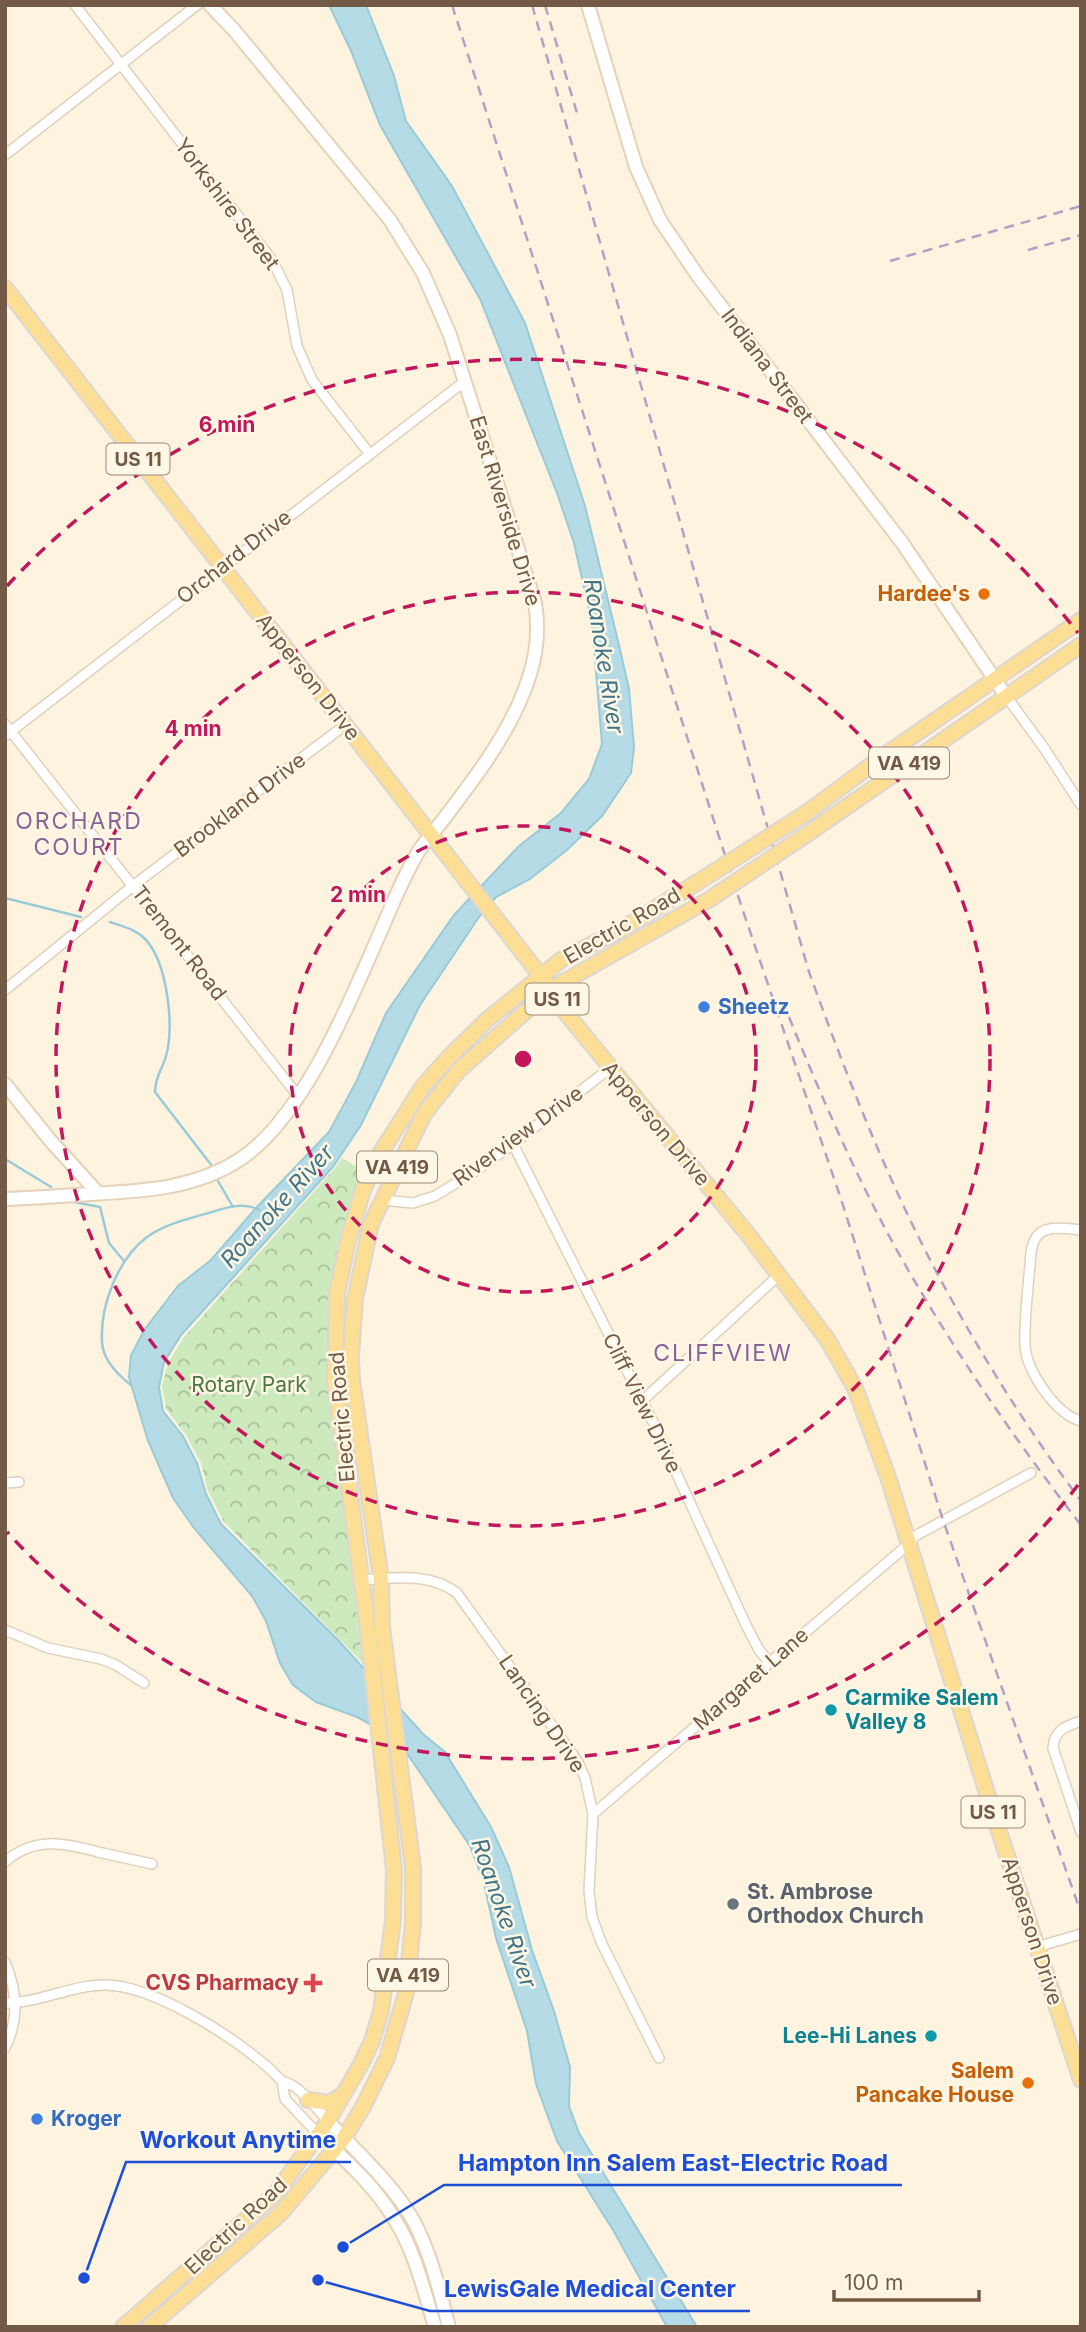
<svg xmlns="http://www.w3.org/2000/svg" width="1086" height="2332" font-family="Inter,sans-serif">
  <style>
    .park { fill: url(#park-crowns) }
    .water { fill: #b4dbe6; stroke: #9acad8; stroke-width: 2 }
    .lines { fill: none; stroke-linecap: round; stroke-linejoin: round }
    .stream { stroke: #9acad8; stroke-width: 2.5 }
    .street-casing { stroke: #e1d0bb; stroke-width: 12 }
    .secondary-casing { stroke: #e6d1b9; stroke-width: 16 }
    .primary-casing { stroke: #ddd7d3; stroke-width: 18 }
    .street { stroke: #fff; stroke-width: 9 }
    .secondary { stroke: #fff; stroke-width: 12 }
    .primary { stroke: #fdde95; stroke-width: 14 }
    .rail { stroke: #b69fc5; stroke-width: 2.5; stroke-dasharray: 10 7; stroke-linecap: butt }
    .primary-bridge-casing { stroke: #ddd7d3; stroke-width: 18; stroke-linecap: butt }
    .primary-bridge { stroke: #fdde95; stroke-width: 14 }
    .ring { fill: none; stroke: #c2185b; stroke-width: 3.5; stroke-dasharray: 12 9 }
    .food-dot { fill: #e8710a; stroke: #fff7e6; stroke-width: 2.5 }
    .shop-dot { fill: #3f7fe0; stroke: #fff7e6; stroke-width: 2.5 }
    .culture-dot { fill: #0f9aa8; stroke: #fff7e6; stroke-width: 2.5 }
    .worship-dot { fill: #6b7280; stroke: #fff7e6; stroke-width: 2.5 }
    .health-dot { fill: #e0444e; stroke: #fff7e6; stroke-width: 2.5 }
    .labels { text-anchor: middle; stroke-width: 5; stroke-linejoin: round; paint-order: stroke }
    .shield { fill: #fff7e6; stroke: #9d8977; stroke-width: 2 }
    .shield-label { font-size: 19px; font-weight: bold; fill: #735a47 }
    .street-label { font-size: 21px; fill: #735a47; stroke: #fff7e6 }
    .food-label { font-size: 21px; font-weight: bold; fill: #c56008; stroke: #fff7e6; text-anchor: end }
    .shop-label { font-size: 21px; font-weight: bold; fill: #366cbe; stroke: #fff7e6; text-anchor: start }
    .park-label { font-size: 21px; fill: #4c793f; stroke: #fff7e6 }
    .culture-label { font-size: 21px; font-weight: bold; fill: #0d838f; stroke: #fff7e6; text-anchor: start }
    .worship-label { font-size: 21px; font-weight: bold; fill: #5b616d; stroke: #fff7e6; text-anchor: start }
    .health-label { font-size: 21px; font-weight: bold; fill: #be3a42; stroke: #fff7e6; text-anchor: end }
    .water-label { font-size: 23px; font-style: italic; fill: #407688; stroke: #fff7e6 }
    .neighbourhood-label { font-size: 23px; letter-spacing: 2px; fill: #896297; stroke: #fff7e6 }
    .centre { fill: #c2185b; stroke: #fff7e6; stroke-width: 3.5 }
    .ring-label { font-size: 21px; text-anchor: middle; font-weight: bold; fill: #c2185b; stroke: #fff7e6; stroke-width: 5; stroke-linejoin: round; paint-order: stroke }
    .leader { fill: none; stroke: #1d4ed8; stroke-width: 2.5 }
    .callout-dot { fill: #1d4ed8; stroke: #fff7e6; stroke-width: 2.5 }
    .callout-label { font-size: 23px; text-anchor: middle; font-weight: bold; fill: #1d4ed8; stroke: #fff7e6; stroke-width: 5; stroke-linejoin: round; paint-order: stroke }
  </style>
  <defs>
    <pattern id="park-crowns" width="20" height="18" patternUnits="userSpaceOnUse" patternTransform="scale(1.75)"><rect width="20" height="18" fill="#cceabe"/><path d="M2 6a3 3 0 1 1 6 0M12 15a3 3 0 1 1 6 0" fill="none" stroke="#aac19c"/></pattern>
  </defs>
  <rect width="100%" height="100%" fill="#fdf3df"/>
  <path class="park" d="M342,1158l22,13c-12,33 -25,67 -31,102 -12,72 -1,145 9,217 7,57 14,115 21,173l-139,-141 -16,-31 -7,-28 -15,-28 -20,-26 -4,-23 6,-23 16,-26 151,-169z"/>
  <path class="water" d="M329,5h37l28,71 12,45 46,65 73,137 60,183 33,135 11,48 5,58 -3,26 -29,43 -35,34 -37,29 -34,18 -17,20 -59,88 -59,120 -28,42 -152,168 -17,27 -5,25 4,24 20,25 14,27 9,31 15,30 117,116 86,95 21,17 46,75 18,40 23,83 22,61 16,56 -1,39 10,27 118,194h-30l-54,-97 -56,-89 -21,-57 -9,-53 -31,-93 -12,-55 -14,-37 -64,-94 -27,-23 -22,-12 -41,-15 -23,-17 -13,-22 -14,-42 -14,-25 -58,-68 -21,-30 -25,-57 -19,-64 2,-22 14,-26 33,-43 33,-26 45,-52 73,-76 27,-50 30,-69 68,-98 65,-69 42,-33 28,-34 13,-35 -10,-121 -18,-80 -17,-50 -77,-194 -100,-174 -29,-74z"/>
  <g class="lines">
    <path class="stream" d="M5,898l76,19
      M110,922c11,4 25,7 34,16 23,22 31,88 22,118 -4,14 -11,21 -11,36l57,74
      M5,1159l46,28
      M218,1181l15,26
      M74,1202l26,5 9,36 15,18
      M131,1385c-13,-10 -28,-25 -29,-43 -2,-37 16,-83 45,-105 18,-13 44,-19 65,-25 15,-5 33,-10 47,-2"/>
    <g class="street-casing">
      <path id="street" d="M75,5l197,255 15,30 10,56 15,34 57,73
        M5,155l192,-150
        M1006,696l38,52 37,57
        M5,724l294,373
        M5,736l460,-355
        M5,990l129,-105 211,-160
        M513,1144l140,278 93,203 13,25 10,12
        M381,1200l32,3 22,-7 39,-24 39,-28 97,-76
        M1081,1230c-13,-1 -32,-5 -42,4 -10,9 -8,29 -10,41 -2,23 -5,48 -4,71 2,25 30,68 56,75
        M642,1401l137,-126
        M5,1483l14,-1
        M360,1580c32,-2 70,-8 97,13l121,169 7,16 8,36 -4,77 3,26 10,27 57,114
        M5,1630l43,18 53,11 15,6 28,18
        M1081,1721c-15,5 -27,9 -28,27l28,84
        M593,1814l311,-266 11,-12 116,-63
        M5,1862c29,-26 59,-19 93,-10 18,4 36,8 54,12
        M1037,1947l44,-13
        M5,1962c12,28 14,58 0,86
        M5,2003c35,0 66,-18 100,-18 47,0 124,49 160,80 6,4 10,10 16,15 4,3 10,4 14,7 12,9 23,23 33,34
        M282,2081l3,18 34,36"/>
    </g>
    <g class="secondary-casing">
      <path id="secondary" d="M588,5l48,162 24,53 38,56 205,268 103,152
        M5,1084l44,55 49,54
        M5,1199c28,-1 57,-3 85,-5 53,-3 106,-5 152,-36 64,-44 110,-162 141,-232 11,-26 22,-53 37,-77 8,-11 18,-22 26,-33 28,-37 55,-72 74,-115 14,-32 21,-63 15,-98l-85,-268 -27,-62 -33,-53 -26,-32 -130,-158 -24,-25
        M328,2121c27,29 57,56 79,89 22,34 32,79 42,117
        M319,2135c28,27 56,51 76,85 20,32 29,71 40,107"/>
    </g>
    <g class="primary-casing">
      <path id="primary" d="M5,288l546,701 14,23 185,225 77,102 28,49 33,89 108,345 85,258
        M806,813l79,-58 196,-135
        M813,830l268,-185
        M308,2100l22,3 12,-8
        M123,2327l152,-133 53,-73 33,-57 11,-23 9,-30 12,-90 1,-51 -26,-240 -33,-249 2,-88 11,-52 14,-48 14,-33 47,-74 27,-30 38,-37 73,-59 63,-32 74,-46
        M149,2327l132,-114 63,-75 19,-31 24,-49 19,-65 7,-70v-55l-31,-241 -1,-48 -29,-199 -1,-23 4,-58 16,-75 53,-110 35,-44 92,-81 159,-90"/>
    </g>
    <use href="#street" class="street"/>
    <use href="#secondary" class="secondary"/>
    <use href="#primary" class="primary"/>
    <path class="rail" d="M452,5l288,897 101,297 102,321 138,393
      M532,5l277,967c34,94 70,187 115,276 45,88 98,174 157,253
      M545,5l32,108
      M1028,250l53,-15
      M890,261l191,-55
      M789,1017c37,91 77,183 128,268 49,83 104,163 164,240"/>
    <g class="primary-bridge-casing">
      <path id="primary-bridge" d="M698,882l108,-69
        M710,899l103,-69"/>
    </g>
    <use href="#primary-bridge" class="primary-bridge"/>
  </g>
  <g class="ring">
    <circle cx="523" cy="1059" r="233"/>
    <circle cx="523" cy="1059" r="467"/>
    <path d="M1078 1485A700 700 0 0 1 7 1532M7 586A700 700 0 0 1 1078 633"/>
  </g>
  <g class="food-dot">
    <circle cx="984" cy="594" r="7"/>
    <circle cx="1028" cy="2083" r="7"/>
  </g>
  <g class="shop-dot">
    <circle cx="704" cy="1007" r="7"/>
    <circle cx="37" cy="2119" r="7"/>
  </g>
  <g class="culture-dot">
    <circle cx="831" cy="1710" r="7"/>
    <circle cx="931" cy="2036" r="7"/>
  </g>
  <circle class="worship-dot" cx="733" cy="1904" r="7"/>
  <path class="health-dot" d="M309.5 1972.5h7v7h7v7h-7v7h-7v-7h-7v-7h7z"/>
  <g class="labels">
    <g class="shield">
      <rect x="106.5" y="443.5" width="63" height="31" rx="5"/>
      <rect x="869" y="747.5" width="80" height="31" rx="5"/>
      <rect x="525.5" y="983.5" width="63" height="31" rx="5"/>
      <rect x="357" y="1151.5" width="80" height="31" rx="5"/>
      <rect x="961.5" y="1796.5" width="63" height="31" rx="5"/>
      <rect x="368" y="1959.5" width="80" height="31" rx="5"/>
    </g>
    <g class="shield-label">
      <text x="138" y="466">US 11</text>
      <text x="909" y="770">VA 419</text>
      <text x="557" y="1006">US 11</text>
      <text x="397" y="1174">VA 419</text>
      <text x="993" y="1819">US 11</text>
      <text x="408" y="1982">VA 419</text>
    </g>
    <g class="street-label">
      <text transform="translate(227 204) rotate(53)" y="7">Yorkshire Street</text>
      <text transform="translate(767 366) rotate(53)" y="7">Indiana Street</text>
      <text transform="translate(505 511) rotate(73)" y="7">East Riverside Drive</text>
      <text transform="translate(234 557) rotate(-38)" y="7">Orchard Drive</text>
      <text transform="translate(308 677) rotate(52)" y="7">Apperson Drive</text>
      <text transform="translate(240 805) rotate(-37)" y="7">Brookland Drive</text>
      <text transform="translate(622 926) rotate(-30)" y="7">Electric Road</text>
      <text transform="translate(179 943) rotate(52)" y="7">Tremont Road</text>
      <text transform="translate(656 1124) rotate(50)" y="7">Apperson Drive</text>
      <text transform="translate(518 1136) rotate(-36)" y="7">Riverview Drive</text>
      <text transform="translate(642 1403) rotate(64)" y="7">Cliff View Drive</text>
      <text transform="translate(342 1417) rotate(-95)" y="7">Electric Road</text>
      <text transform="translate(751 1679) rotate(-41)" y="7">Margaret Lane</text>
      <text transform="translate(542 1714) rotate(56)" y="7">Lancing Drive</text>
      <text transform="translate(1032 1931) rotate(72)" y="7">Apperson Drive</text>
      <text transform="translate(236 2226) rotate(-43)" y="7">Electric Road</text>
    </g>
    <g class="food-label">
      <text x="970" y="601">Hardee's</text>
      <text x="1014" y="2078">Salem<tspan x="1014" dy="24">Pancake House</tspan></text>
    </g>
    <g class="shop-label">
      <text x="718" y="1014">Sheetz</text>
      <text x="51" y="2126">Kroger</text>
    </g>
    <g class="park-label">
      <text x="249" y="1392">Rotary Park</text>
    </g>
    <g class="culture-label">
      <text x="845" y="1705">Carmike Salem<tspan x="845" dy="24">Valley 8</tspan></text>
      <text x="917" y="2043" text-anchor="end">Lee-Hi Lanes</text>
    </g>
    <g class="worship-label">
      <text x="747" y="1899">St. Ambrose<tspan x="747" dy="24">Orthodox Church</tspan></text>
    </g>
    <g class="health-label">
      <text x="299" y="1990">CVS Pharmacy</text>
    </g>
    <g class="water-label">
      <text transform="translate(604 656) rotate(81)" y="8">Roanoke River</text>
      <text transform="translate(277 1206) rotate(-48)" y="8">Roanoke River</text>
      <text transform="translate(504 1913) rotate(71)" y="8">Roanoke River</text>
    </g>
    <g class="neighbourhood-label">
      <text x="79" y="829">ORCHARD<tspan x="79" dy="26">COURT</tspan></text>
      <text x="723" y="1361">CLIFFVIEW</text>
    </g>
  </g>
  <circle cx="523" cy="1059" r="10" class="centre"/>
  <g class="ring-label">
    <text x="227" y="432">6 min</text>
    <text x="193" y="736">4 min</text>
    <text x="358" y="902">2 min</text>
  </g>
  <path class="leader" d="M84 2278L126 2162H351M343 2247L444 2185H902M318 2280L430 2311H750"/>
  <g class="callout-dot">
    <circle cx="84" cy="2278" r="7"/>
    <circle cx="343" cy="2247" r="7"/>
    <circle cx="318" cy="2280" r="7"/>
  </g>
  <g class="callout-label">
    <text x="238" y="2148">Workout Anytime</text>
    <text x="673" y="2171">Hampton Inn Salem East-Electric Road</text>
    <text x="590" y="2297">LewisGale Medical Center</text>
  </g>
  <rect width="1086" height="2332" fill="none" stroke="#735a47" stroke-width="14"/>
  <path d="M834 2290v10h145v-10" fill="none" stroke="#735a47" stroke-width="3.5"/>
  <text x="844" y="2290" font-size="21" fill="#735a47" stroke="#fff7e6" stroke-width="5" paint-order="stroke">100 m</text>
</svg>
